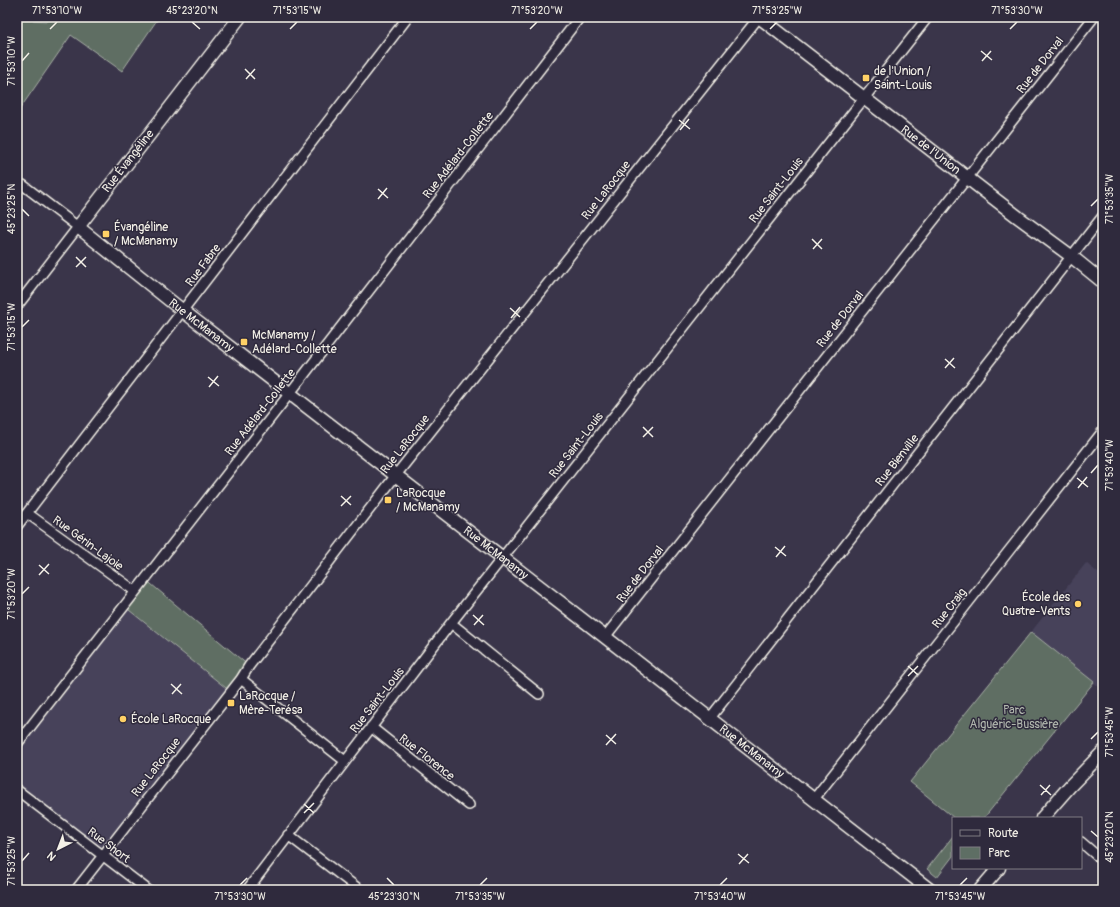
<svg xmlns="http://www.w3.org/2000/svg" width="1120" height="907" font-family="Pangolin,sans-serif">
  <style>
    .built { fill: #47425a }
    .green { fill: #5e6e64; stroke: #a9b0a6 }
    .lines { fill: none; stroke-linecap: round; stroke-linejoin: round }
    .minor-casing { stroke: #f4f1e8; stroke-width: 12 }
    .tertiary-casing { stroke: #f4f1e8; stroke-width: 15 }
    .minor { stroke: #2f2a3d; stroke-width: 9 }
    .tertiary { stroke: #2f2a3d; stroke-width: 12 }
    .ticks { fill: none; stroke: #f4f1e8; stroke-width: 1.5 }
    .poi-dot { fill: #ffd166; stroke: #2f2a3d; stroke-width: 1.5 }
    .labels { text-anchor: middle; stroke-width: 3; stroke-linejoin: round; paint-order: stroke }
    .street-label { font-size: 12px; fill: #f4f1e8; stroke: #2f2a3d }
    .poi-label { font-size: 12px; fill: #f4f1e8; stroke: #2f2a3d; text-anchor: start }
    .park-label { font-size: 12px; fill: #b0b6ad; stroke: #2f2a3d }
    .neatline { fill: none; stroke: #f4f1e8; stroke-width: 1.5 }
    .ticks-label { font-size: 10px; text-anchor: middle; fill: #f4f1e8 }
  </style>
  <rect width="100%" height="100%" fill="#3a354a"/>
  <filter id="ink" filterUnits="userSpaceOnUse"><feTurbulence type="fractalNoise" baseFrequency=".025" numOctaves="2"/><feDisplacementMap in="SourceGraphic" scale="8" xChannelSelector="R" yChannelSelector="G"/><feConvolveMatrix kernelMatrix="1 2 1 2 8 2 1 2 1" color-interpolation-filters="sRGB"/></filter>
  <g filter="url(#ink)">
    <path class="built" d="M1086,563l17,14v113l-72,-58z
      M124,606l107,86 -129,164 -85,-66v-46z"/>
    <path class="green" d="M52,17h107l-37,54 -51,-36 -54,78v-94l30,2z
      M145,579l104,87 -18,26 -107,-86z
      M1031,632l63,50 -110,136h-30l-44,-36z
      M953,836v20l-16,21 -10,-8z"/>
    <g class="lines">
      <g class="minor-casing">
        <path id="minor" d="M17,306l61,-79 -55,-42
          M27,513l108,78
          M17,526l391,-509
          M451,623l88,71
          M605,637l489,-620
          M241,679l104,82
          M710,718l393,-502
          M371,727l98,78
          M17,744l273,-351 290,-376
          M17,790l131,100
          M814,799l289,-368
          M288,835l72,55
          M1081,842l22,19
          M76,890l165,-211 8,-13 147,-191 363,-458
          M247,890l204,-267 477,-606"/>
      </g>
      <g class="tertiary-casing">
        <g id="tertiary">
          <path id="s1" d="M240,17l-162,210 105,84 422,326 325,253"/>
          <path id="s2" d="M759,17l259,200 53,39 32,26"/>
          <path d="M1042,818l28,-32 33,-34"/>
          <path d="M980,890l19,-22"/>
        </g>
      </g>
      <use href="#minor" class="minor"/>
      <use href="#tertiary" class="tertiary"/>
    </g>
  </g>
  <path class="ticks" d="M192,22l8,7M50,29l7,-7M290,29l7,-7M530,29l7,-7M770,29l7,-7M1010,29l7,-7M981,51l11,9M22,61l7,-8M982,61l9,-10M245,69l10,10M246,79l9,-10M679,120l11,9M680,130l9,-11M378,189l10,9M378,199l9,-11M1091,206l7,-7M22,209l7,7M812,239l10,10M813,249l9,-10M76,257l10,10M76,267l10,-10M510,308l10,9M511,318l9,-11M22,327l7,-7M945,359l10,9M945,368l9,-10M208,377l11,9M209,387l9,-11M643,427l10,10M643,437l10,-10M1091,473l7,-8M1077,478l11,9M1078,488l9,-11M341,496l10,9M341,506l10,-10M775,547l11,9M776,557l9,-11M39,565l10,9M39,575l10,-11M22,594l7,-7M473,615l11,10M474,625l9,-10M908,666l10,9M908,676l10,-10M171,684l11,10M172,694l9,-10M606,735l10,9M1091,739l7,-7M606,745l10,-11M1040,785l11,10M1041,795l9,-10M304,804l10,9M304,813l10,-10M1091,831l7,6M738,854l11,9M22,861l7,-8M739,864l9,-10M387,878l7,7M240,885l7,-7M480,885l7,-7M720,885l7,-7M960,885l7,-7"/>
  <g class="poi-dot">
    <rect x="862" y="74" width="8" height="8" rx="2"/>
    <rect x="102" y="230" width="8" height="8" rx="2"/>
    <rect x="240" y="338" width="8" height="8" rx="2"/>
    <rect x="384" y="496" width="8" height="8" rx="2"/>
    <circle cx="1078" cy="604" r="4"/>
    <rect x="227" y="699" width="8" height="8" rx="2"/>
    <circle cx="123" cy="719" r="4"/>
  </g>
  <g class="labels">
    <g class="street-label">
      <text transform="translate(1040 65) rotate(-52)" y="4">Rue de Dorval</text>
      <text dy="4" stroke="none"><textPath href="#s2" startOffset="217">Rue de l'Union</textPath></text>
      <text transform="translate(458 155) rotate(-52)" y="4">Rue Adélard-Collette</text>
      <text transform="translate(128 161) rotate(-52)" y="4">Rue Évangéline</text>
      <text transform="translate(606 190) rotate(-52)" y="4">Rue LaRocque</text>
      <text transform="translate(776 190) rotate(-52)" y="4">Rue Saint-Louis</text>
      <text transform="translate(203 265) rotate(-53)" y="4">Rue Fabre</text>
      <text transform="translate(840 319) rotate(-52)" y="4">Rue de Dorval</text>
      <text dy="4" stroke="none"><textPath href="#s1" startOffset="423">Rue McManamy</textPath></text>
      <text transform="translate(260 412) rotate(-52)" y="4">Rue Adélard-Collette</text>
      <text transform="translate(405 444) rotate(-52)" y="4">Rue LaRocque</text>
      <text transform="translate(576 445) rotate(-52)" y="4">Rue Saint-Louis</text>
      <text transform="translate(897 460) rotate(-52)" y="4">Rue Bienville</text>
      <text transform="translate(88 543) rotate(36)" y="4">Rue Gérin-Lajoie</text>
      <text dy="4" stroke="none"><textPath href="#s1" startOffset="795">Rue McManamy</textPath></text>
      <text transform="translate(640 574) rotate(-52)" y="4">Rue de Dorval</text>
      <text transform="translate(949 608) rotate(-52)" y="4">Rue Craig</text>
      <text transform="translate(377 700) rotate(-52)" y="4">Rue Saint-Louis</text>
      <text dy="4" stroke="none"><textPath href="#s1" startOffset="1119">Rue McManamy</textPath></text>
      <text transform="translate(427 757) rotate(38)" y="4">Rue Florence</text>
      <text transform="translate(156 767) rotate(-52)" y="4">Rue LaRocque</text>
      <text transform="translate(109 845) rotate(37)" y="4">Rue Short</text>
    </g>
    <g class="poi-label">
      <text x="874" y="75">de l'Union /<tspan x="874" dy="14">Saint-Louis</tspan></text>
      <text x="114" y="231">Évangéline<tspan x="114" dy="14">/ McManamy</tspan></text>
      <text x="252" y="339">McManamy /<tspan x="252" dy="14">Adélard-Collette</tspan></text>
      <text x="396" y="497">LaRocque<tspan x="396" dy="14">/ McManamy</tspan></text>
      <text x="1070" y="601" text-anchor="end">École des<tspan x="1070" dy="14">Quatre-Vents</tspan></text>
      <text x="239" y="700">LaRocque /<tspan x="239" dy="14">Mère-Terésa</tspan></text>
      <text x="131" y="723">École LaRocque</text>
    </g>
    <g class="park-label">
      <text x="1014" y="714">Parc<tspan x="1014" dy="14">Alguéric-Bussière</tspan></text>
    </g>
  </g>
  <rect width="1120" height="907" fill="none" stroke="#2f2a3d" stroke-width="44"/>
  <rect x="952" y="817" width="130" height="52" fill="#2f2a3d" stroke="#7e7a81"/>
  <rect x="960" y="830" width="20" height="6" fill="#2f2a3d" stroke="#7e7a81"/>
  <text x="988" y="837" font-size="12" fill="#f4f1e8">Route</text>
  <rect x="960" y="847" width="20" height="12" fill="#5e6e64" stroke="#7e7a81"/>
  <text x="988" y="857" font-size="12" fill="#f4f1e8">Parc</text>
  <g transform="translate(58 849) rotate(222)" stroke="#2f2a3d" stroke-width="3" paint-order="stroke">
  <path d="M0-3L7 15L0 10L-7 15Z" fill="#f4f1e8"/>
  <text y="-6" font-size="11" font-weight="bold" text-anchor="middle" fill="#f4f1e8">N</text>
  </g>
  <rect x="22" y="22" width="1076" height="863" class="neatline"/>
  <g class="ticks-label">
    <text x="57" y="14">71°53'10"W</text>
    <text x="192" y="14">45°23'20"N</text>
    <text x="297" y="14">71°53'15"W</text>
    <text x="537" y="14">71°53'20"W</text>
    <text x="777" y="14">71°53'25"W</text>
    <text x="1017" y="14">71°53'30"W</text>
    <text transform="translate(11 61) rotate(-90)" y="4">71°53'10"W</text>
    <text transform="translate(1109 199) rotate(-90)" y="4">71°53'35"W</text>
    <text transform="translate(11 209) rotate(-90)" y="4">45°23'25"N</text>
    <text transform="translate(11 327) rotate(-90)" y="4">71°53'15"W</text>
    <text transform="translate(1109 465) rotate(-90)" y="4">71°53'40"W</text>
    <text transform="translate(11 594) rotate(-90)" y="4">71°53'20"W</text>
    <text transform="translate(1109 732) rotate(-90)" y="4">71°53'45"W</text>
    <text transform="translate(1109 837) rotate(-90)" y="4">45°23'20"N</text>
    <text transform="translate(11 861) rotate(-90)" y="4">71°53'25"W</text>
    <text x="240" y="900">71°53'30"W</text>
    <text x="394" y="900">45°23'30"N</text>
    <text x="480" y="900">71°53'35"W</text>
    <text x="720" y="900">71°53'40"W</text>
    <text x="960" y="900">71°53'45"W</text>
  </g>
</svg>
